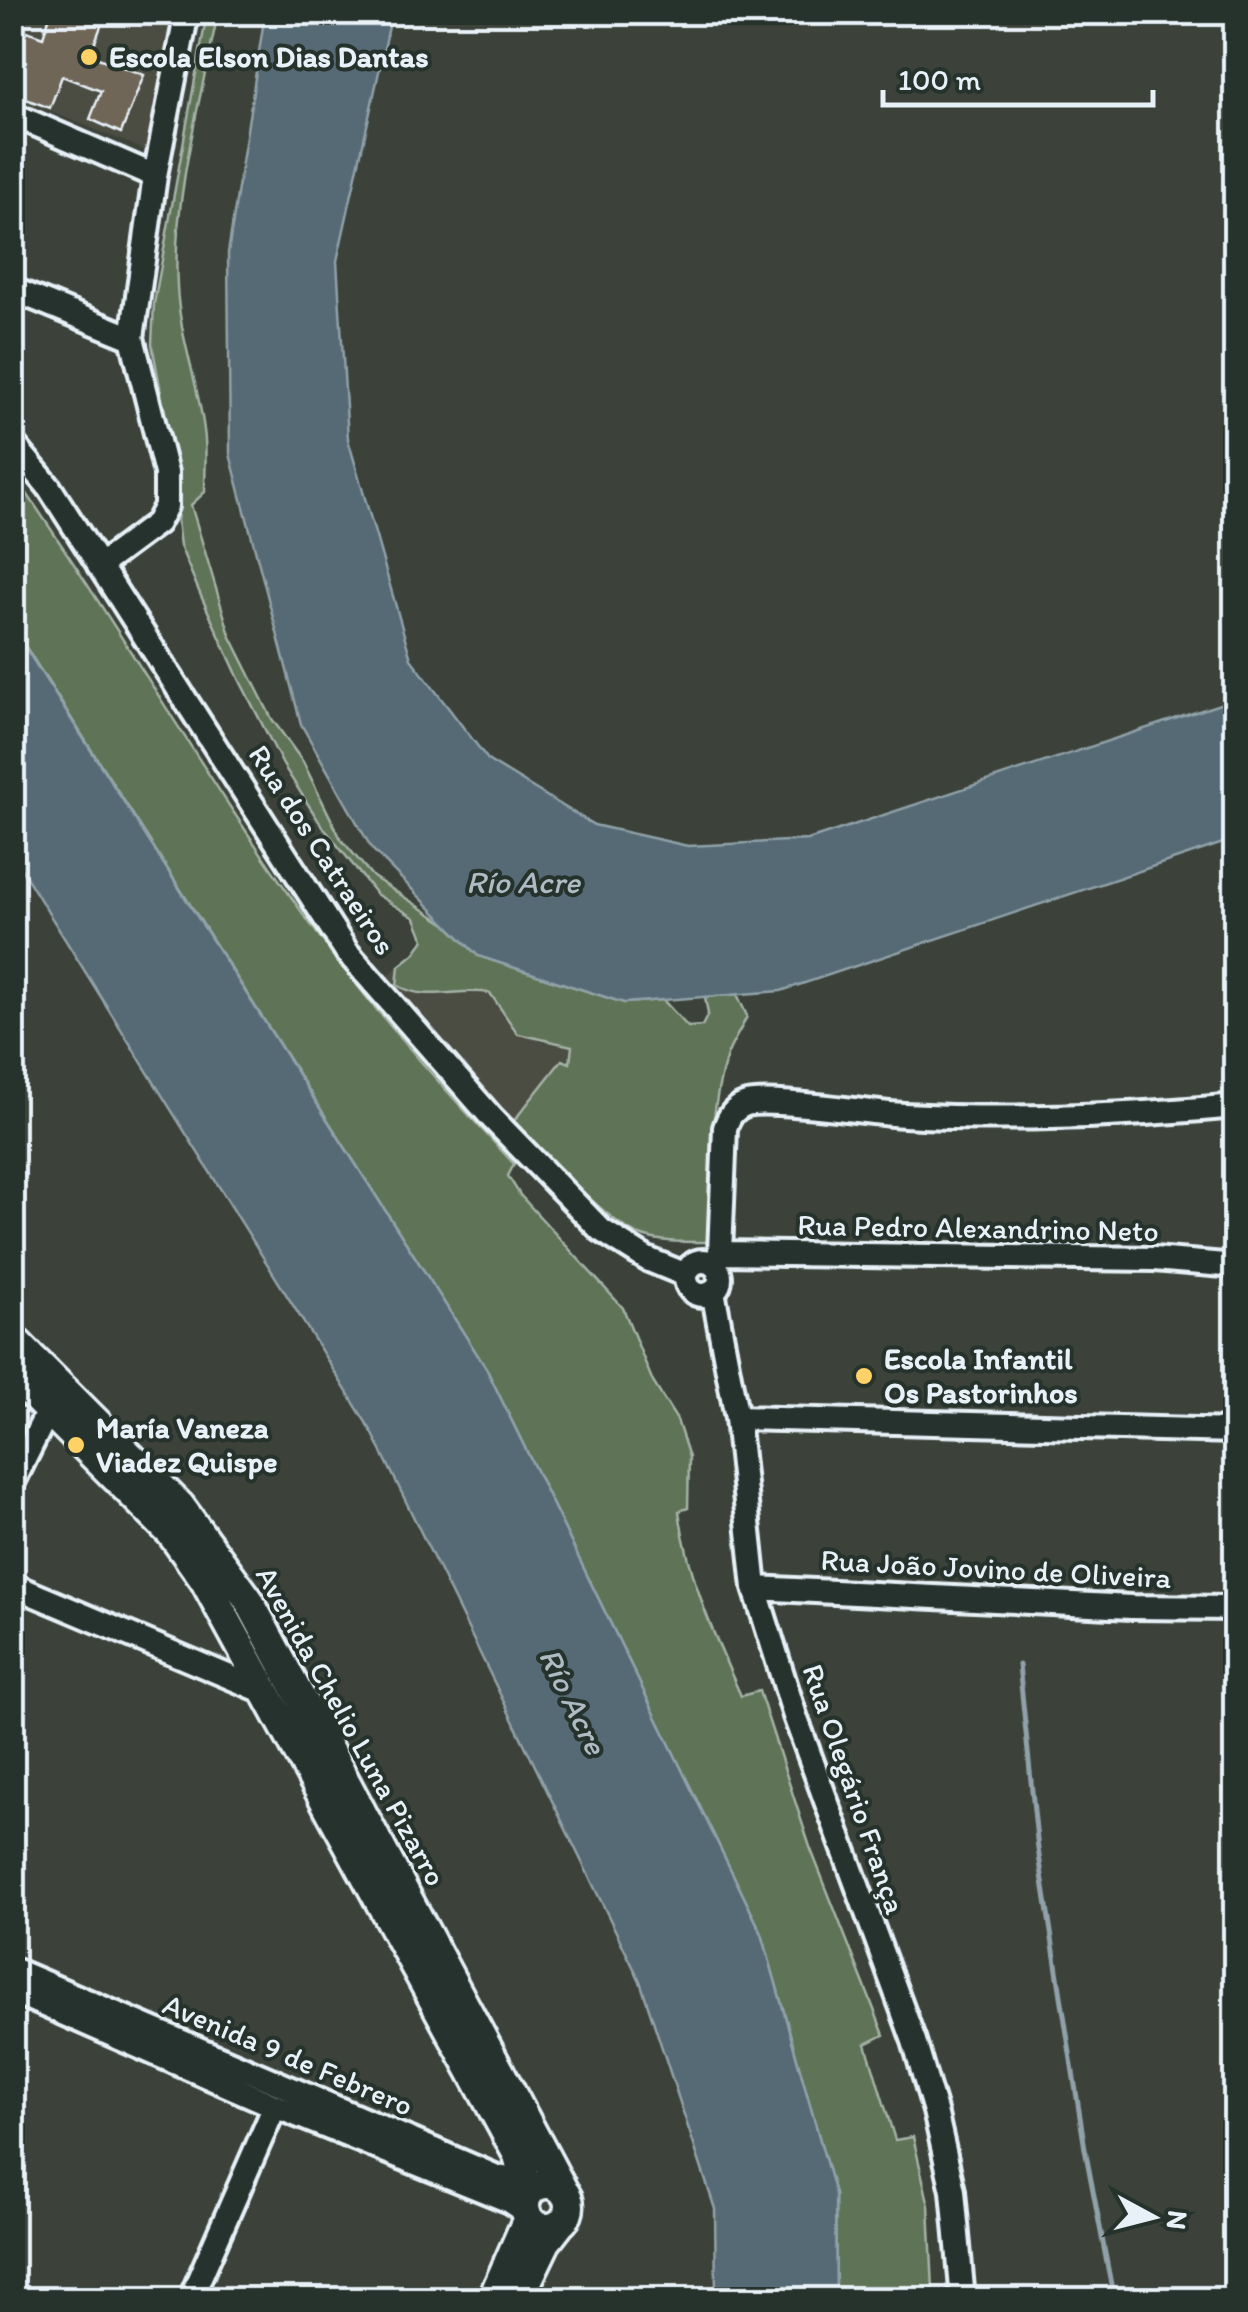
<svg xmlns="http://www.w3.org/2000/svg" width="1248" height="2312" font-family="Itim,sans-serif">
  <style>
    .built { fill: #4b4d43 }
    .green { fill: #5f7356; stroke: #a4b2a7; stroke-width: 2.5 }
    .water { fill: #566b74; stroke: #90a1a9; stroke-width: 2.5 }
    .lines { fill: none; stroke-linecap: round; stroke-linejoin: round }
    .stream { stroke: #90a1a9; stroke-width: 5 }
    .building { fill: #6f6658; stroke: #e8f1f8; stroke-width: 2.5 }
    .minor-casing { stroke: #e8f1f8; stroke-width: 30 }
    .major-casing { stroke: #e8f1f8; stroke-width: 35 }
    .minor { stroke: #26332d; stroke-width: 22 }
    .major { stroke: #26332d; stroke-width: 28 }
    .poi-dot { fill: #ffd166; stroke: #26332d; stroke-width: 4 }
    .labels { text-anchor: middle; stroke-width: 8; stroke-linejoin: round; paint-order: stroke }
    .poi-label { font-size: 30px; font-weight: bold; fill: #e8f1f8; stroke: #26332d; text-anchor: start }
    .street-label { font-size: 30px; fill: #e8f1f8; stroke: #26332d }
    .water-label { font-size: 32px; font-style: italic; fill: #aebbc3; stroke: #26332d }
  </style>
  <rect width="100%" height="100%" fill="#3c423a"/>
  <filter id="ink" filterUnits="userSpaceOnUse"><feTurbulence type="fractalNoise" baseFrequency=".01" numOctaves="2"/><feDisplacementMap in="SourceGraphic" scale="20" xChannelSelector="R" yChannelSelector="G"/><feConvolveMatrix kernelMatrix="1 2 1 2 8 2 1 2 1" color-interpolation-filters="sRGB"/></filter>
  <g filter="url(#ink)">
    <path class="built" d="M163,12l13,6 -31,132 -132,-54 -1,-83z
      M399,966l-2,19 33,10 46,-5 14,3 15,25 36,24 31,4 -2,18 -9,-3 -48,61 -128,-144z"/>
    <path class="green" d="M207,13h11c-17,84 -46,188 -41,273 2,49 21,96 27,144 3,20 1,41 1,62l-14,13 39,130 42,84 31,43 38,77 32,38 73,47 32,32 146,47 39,-3 25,27 14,-1 6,-12 -3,-17 32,-3 10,22c-6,15 -17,28 -21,43 -18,55 -15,125 -19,183 -23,0 -48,1 -70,-8 -32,-14 -96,-85 -124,-112l49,-62 8,3 2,-17 -54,-12 -28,-41c-32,-6 -63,10 -93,-8l2,-19 15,-12 10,-14 -9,-22 -39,-24 -56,-71 -37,-58 -44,-86 -38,-83 -21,-50 -3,-26 3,-26 -28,-150 2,-40z
      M12,472c106,151 196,312 305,461 60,82 128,157 197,231l-6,12 12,19 103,113 30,74 24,38 12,37 -1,51 -9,3c9,66 35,125 62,185l18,-5 51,156 74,188 -18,9 29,96 18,-3 16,69 4,84 -6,9h-91l-1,-105 -73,-260 -276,-566 -473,-741z"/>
    <path class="water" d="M265,13h127l-55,248 11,178 63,220 78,102 105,64 94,21 120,-6 427,-141v140l-454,152 -157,12 -146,-47 -106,-107 -71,-125 -71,-270 -2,-201z
      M12,627l474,741 276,566 73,260 1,105h-120l-1,-90 -75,-228 -268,-549 -359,-576z"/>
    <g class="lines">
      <path class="stream" d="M1019,1665l19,184 47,300 29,151"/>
    </g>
    <path class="building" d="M51,12h45l9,4 -15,39 54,20 -23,58 -31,-14 11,-28 -39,-15 -12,32 -38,-14v-40l10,-25 21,8z"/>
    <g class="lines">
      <g class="minor-casing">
        <path id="minor" d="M12,114l143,62
          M12,289l120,49
          M12,442l37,45 298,465 145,166 109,112 46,29 39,16
          M99,566l58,-43 9,-17v-33l-34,-135 23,-162 32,-164
          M720,1253l434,6 82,7
          M686 1278a17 17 0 1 1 34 0a17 17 0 1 1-34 0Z
          M715,1266l5,-13 5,-125c3,-10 8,-19 19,-23 21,-9 129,9 160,10 110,6 223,1 332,-9
          M713,1291l24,127 18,170 40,128 119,325 21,70 18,80 10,109
          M737,1418l499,13
          M12,1484l36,-73
          M12,1585l251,106
          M755,1588l376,19 105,1
          M12,1969l485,208 45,7
          M12,1991l263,115 235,95 15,10
          M190,2300l85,-194"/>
      </g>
      <g class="major-casing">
        <path id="major" d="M12,1338l168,168 68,93 317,595
          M12,1374l159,159 34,48 313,574 10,39
          M525 2206a22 22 0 1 1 44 0a22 22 0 1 1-44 0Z
          M492,2300l36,-82
          M518,2300l28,-58 14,-18"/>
      </g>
      <use href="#minor" class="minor"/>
      <use href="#major" class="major"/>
    </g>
  </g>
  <g class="poi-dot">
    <circle cx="89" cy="57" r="10"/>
    <circle cx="864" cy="1376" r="10"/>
    <circle cx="76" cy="1445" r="10"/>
  </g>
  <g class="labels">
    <g class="poi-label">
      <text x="109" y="67">Escola Elson Dias Dantas</text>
      <text x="884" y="1369">Escola Infantil<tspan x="884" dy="34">Os Pastorinhos</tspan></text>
      <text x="96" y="1438">María Vaneza<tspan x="96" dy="34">Viadez Quispe</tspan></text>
    </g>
    <g class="street-label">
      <text transform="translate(322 850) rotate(57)" y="10">Rua dos Catraeiros</text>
      <text transform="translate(978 1228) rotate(1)" y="10">Rua Pedro Alexandrino Neto</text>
      <text transform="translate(996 1569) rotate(3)" y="10">Rua João Jovino de Oliveira</text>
      <text transform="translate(351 1726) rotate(61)" y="10">Avenida Chelio Luna Pizarro</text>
      <text transform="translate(854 1789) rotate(71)" y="10">Rua Olegário França</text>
      <text transform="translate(288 2055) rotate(23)" y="10">Avenida 9 de Febrero</text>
    </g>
    <g class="water-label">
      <text x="523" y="893">Río Acre</text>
      <text transform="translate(573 1701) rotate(64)" y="11">Río Acre</text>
    </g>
  </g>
  <rect width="1248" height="2312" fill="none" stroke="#26332d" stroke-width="50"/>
  <rect x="25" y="25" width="1198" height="2262" fill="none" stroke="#e8f1f8" stroke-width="4" filter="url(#ink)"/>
  <g transform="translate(1153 2217) rotate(97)" stroke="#26332d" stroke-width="8" paint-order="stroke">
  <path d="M0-8L18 38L0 25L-18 38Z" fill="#e8f1f8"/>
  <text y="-15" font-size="28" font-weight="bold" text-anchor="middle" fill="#e8f1f8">N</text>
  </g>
  <path d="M883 90v15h270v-15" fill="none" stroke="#e8f1f8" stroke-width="5"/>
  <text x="898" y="90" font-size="30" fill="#e8f1f8" stroke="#26332d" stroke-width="8" paint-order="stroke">100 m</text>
</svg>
